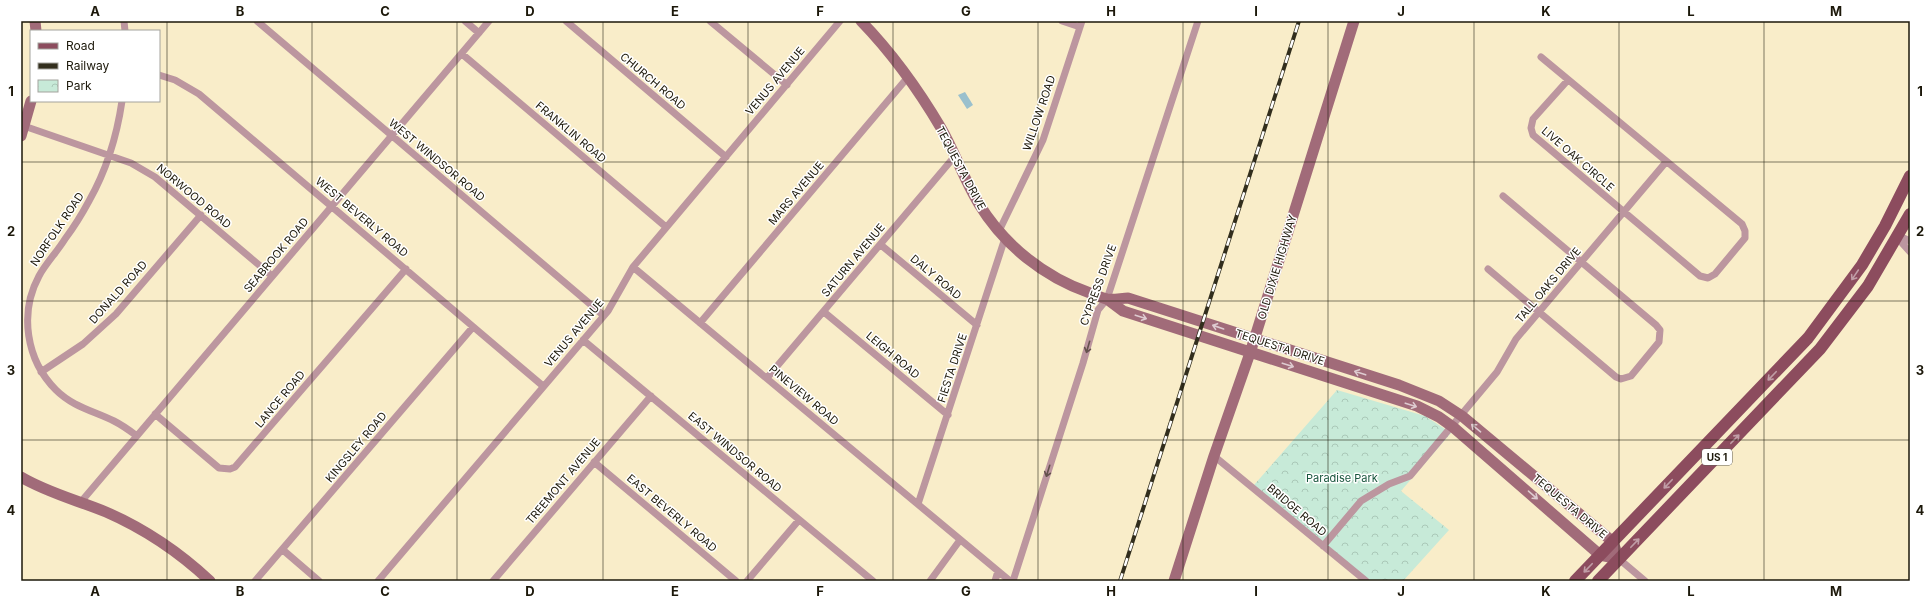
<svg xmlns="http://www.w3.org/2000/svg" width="1931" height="602" font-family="Inter,sans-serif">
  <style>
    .park { fill: url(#park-crowns) }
    .water { fill: #9ac0cd }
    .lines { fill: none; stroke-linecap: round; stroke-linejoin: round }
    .street { stroke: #bc969f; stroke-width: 7 }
    .secondary { stroke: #a16b79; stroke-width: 11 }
    .primary { stroke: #8c4c5e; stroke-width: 12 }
    .rail-casing { stroke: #322e1d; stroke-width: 4 }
    .rail { stroke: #fff; stroke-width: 2.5; stroke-dasharray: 8; stroke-linecap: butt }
    .oneway { stroke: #c09da6 }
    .oneway2 { stroke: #decbd0 }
    .oneway3 { stroke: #64514d }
    .grid { fill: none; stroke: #1c180a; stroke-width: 1; stroke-opacity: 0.55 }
    .labels { text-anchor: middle; stroke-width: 3; stroke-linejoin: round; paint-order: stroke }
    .shield { fill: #fff; stroke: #605d54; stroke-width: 1 }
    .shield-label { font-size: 10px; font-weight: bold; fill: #1c180a }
    .street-label { font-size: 11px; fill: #1c180a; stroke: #fff }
    .park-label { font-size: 11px; fill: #18553d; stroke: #fff }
    .neatline { fill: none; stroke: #1c180a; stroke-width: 1.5 }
    .grid-label { font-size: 13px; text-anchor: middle; font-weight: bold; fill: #1c180a }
  </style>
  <defs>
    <pattern id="park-crowns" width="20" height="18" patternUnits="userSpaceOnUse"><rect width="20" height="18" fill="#c7ead8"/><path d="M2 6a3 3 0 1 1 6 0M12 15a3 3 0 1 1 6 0" fill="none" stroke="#aac8b8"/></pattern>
  </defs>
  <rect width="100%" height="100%" fill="#f9edc9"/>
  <path class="park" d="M1337,390l88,26 26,17 -50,58 48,39 -46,51h-33l-116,-96z"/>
  <path class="water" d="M965,92l8,13 -6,4 -9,-14z"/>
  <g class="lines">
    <path class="street" d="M124,21l1,10
      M257,21l346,294
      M465,21l14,12
      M566,21l160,136
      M710,21l77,64
      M1062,21l18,6
      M462,54l204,173
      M1541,57l201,167 3,7v7l-30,36 -7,4 -8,-2 -167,-141 -2,-7 2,-9 35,-39
      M159,75l16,5 24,14 344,292
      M122,101c-5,34 -16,70 -33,100 -7,13 -15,26 -24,38 -8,13 -19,24 -26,37 -20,37 -13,84 17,114 17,17 38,21 58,31 8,4 15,9 23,15
      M24,126l107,37 24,14 117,99
      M999,231l44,-91 39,-119
      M1899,236l2,6 9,10
      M1899,236l11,5
      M881,245l96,80
      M633,267l377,314
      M1488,269l128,108 5,2 10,-3 28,-34 1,-12 -4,-5 -153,-129
      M824,312l124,103
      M700,323l208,-246
      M583,340l290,241
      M41,372l42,-28 33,-30 85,-99
      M767,378l188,-222
      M155,414l64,54 11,1 5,-2 171,-198
      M1214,456l152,125
      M594,462l142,119
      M80,503l409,-482
      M918,504l87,-266
      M1323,546l38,-45 28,-17 21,-8 87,-104 19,-33 150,-177
      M283,550l36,31
      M1619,559l26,22
      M255,581l218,-254
      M378,581l230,-270 25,-44 207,-246
      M493,581l158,-185
      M747,581l52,-61
      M930,581l30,-41
      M995,581l3,-10
      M1013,581l70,-218 15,-53 9,-11 91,-278"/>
    <path class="secondary" d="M35,21l1,10
      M861,21c31,32 57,68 80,107 14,24 23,52 38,76 25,41 65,73 111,89 5,2 12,5 17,6 7,1 15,-1 21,-1l271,87 40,16 23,15 144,120 7,6 6,17
      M21,136l10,-35
      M1107,299l16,12 294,95 22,11 14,10 147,128 19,4
      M21,477c27,16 56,23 85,35 39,17 73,40 104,69
      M1174,581l40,-125 36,-103 104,-332"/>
    <path class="primary" d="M1575,581l233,-243 54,-73 23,-39 25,-50
      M1598,581l222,-232 48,-63 42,-72"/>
    <g class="rail-casing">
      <path id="rail" d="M1120,581l179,-560"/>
    </g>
    <use href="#rail" class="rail"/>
  </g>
  <defs><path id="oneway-shaft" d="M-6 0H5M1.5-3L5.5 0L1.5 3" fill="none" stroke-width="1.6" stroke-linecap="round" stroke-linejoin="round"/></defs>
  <g class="oneway">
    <use href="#oneway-shaft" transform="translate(1855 275) rotate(124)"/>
    <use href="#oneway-shaft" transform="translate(1772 376) rotate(134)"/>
    <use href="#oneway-shaft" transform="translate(1735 439) rotate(-46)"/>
    <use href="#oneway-shaft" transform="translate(1668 484) rotate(134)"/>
    <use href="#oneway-shaft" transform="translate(1635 543) rotate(-46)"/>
    <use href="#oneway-shaft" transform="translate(1588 568) rotate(134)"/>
  </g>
  <g class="oneway2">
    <use href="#oneway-shaft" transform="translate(1141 317) rotate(18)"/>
    <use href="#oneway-shaft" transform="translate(1218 327) rotate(-161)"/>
    <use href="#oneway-shaft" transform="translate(1288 365) rotate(18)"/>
    <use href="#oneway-shaft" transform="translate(1360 373) rotate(-162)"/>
    <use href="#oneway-shaft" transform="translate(1411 405) rotate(18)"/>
    <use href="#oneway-shaft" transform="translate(1476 428) rotate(-140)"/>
    <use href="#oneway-shaft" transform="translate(1533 495) rotate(41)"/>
  </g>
  <g class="oneway3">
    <use href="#oneway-shaft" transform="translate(1088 347) rotate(106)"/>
    <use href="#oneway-shaft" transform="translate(1048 471) rotate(107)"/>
  </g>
  <path class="grid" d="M167,21v560M312,21v560M457,21v560M603,21v560M748,21v560M893,21v560M1038,21v560M1183,21v560M1328,21v560M1474,21v560M1619,21v560M1764,21v560M21,162h1889M21,301h1889M21,440h1889"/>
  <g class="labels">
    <rect class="shield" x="1702" y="449" width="30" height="16" rx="3"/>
    <g class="shield-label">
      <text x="1717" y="461">US 1</text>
    </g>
    <g class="street-label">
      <text transform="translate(653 81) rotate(40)" y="4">CHURCH ROAD</text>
      <text transform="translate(775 81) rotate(-50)" y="4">VENUS AVENUE</text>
      <text transform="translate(1039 113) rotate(-71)" y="4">WILLOW ROAD</text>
      <text transform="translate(571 132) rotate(40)" y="4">FRANKLIN ROAD</text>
      <text transform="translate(1578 159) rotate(41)" y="4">LIVE OAK CIRCLE</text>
      <text transform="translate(437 160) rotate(40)" y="4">WEST WINDSOR ROAD</text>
      <text transform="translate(961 168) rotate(62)" y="4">TEQUESTA DRIVE</text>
      <text transform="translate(796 193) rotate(-50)" y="4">MARS AVENUE</text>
      <text transform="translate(194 196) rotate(40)" y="4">NORWOOD ROAD</text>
      <text transform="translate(362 217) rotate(40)" y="4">WEST BEVERLY ROAD</text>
      <text transform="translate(57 229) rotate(-56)" y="4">NORFOLK ROAD</text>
      <text transform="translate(276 255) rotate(-50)" y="4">SEABROOK ROAD</text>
      <text transform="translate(853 260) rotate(-50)" y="4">SATURN AVENUE</text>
      <text transform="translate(1277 267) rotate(-73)" y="4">OLD DIXIE HIGHWAY</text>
      <text transform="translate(936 277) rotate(40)" y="4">DALY ROAD</text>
      <text transform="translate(1098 285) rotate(-70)" y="4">CYPRESS DRIVE</text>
      <text transform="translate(1548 285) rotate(-50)" y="4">TALL OAKS DRIVE</text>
      <text transform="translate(118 292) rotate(-48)" y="4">DONALD ROAD</text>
      <text transform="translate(574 333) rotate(-50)" y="4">VENUS AVENUE</text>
      <text transform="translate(1280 347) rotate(18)" y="4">TEQUESTA DRIVE</text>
      <text transform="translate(893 355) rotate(40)" y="4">LEIGH ROAD</text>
      <text transform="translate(952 368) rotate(-72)" y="4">FIESTA DRIVE</text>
      <text transform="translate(804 395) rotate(40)" y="4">PINEVIEW ROAD</text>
      <text transform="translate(280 399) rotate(-50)" y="4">LANCE ROAD</text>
      <text transform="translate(356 447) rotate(-50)" y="4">KINGSLEY ROAD</text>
      <text transform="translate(735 452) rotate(40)" y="4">EAST WINDSOR ROAD</text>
      <text transform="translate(563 481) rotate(-50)" y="4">TREEMONT AVENUE</text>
      <text transform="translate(1570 506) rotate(40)" y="4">TEQUESTA DRIVE</text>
      <text transform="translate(1297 510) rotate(40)" y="4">BRIDGE ROAD</text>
      <text transform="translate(672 513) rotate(40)" y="4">EAST BEVERLY ROAD</text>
    </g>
    <g class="park-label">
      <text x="1342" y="482">Paradise Park</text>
    </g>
  </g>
  <rect width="1931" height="602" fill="none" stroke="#ffffff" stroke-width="44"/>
  <rect x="30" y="30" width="130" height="72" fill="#ffffff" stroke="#a4a39d"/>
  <rect x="38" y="43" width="20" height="6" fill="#8c4c5e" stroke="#a4a39d"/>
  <text x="66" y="50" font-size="12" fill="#1c180a">Road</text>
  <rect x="38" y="63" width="20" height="6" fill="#322e1d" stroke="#a4a39d"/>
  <text x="66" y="70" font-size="12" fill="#1c180a">Railway</text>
  <rect x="38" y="80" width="20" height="12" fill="url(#park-crowns)" stroke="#a4a39d"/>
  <text x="66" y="90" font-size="12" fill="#1c180a">Park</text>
  <rect x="22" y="22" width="1887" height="558" class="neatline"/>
  <g class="grid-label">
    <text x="95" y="16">A</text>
    <text x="240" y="16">B</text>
    <text x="385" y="16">C</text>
    <text x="530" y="16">D</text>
    <text x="675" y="16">E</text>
    <text x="820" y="16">F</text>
    <text x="966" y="16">G</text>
    <text x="1111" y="16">H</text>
    <text x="1256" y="16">I</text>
    <text x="1401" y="16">J</text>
    <text x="1546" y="16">K</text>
    <text x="1691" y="16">L</text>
    <text x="1836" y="16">M</text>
    <text x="11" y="96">1</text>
    <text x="1920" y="96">1</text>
    <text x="11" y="236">2</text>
    <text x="1920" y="236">2</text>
    <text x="11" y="375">3</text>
    <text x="1920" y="375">3</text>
    <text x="11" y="515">4</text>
    <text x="1920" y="515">4</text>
    <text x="95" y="596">A</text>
    <text x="240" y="596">B</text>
    <text x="385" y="596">C</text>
    <text x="530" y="596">D</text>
    <text x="675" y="596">E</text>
    <text x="820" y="596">F</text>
    <text x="966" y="596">G</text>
    <text x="1111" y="596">H</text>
    <text x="1256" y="596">I</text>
    <text x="1401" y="596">J</text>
    <text x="1546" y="596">K</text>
    <text x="1691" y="596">L</text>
    <text x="1836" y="596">M</text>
  </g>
</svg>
